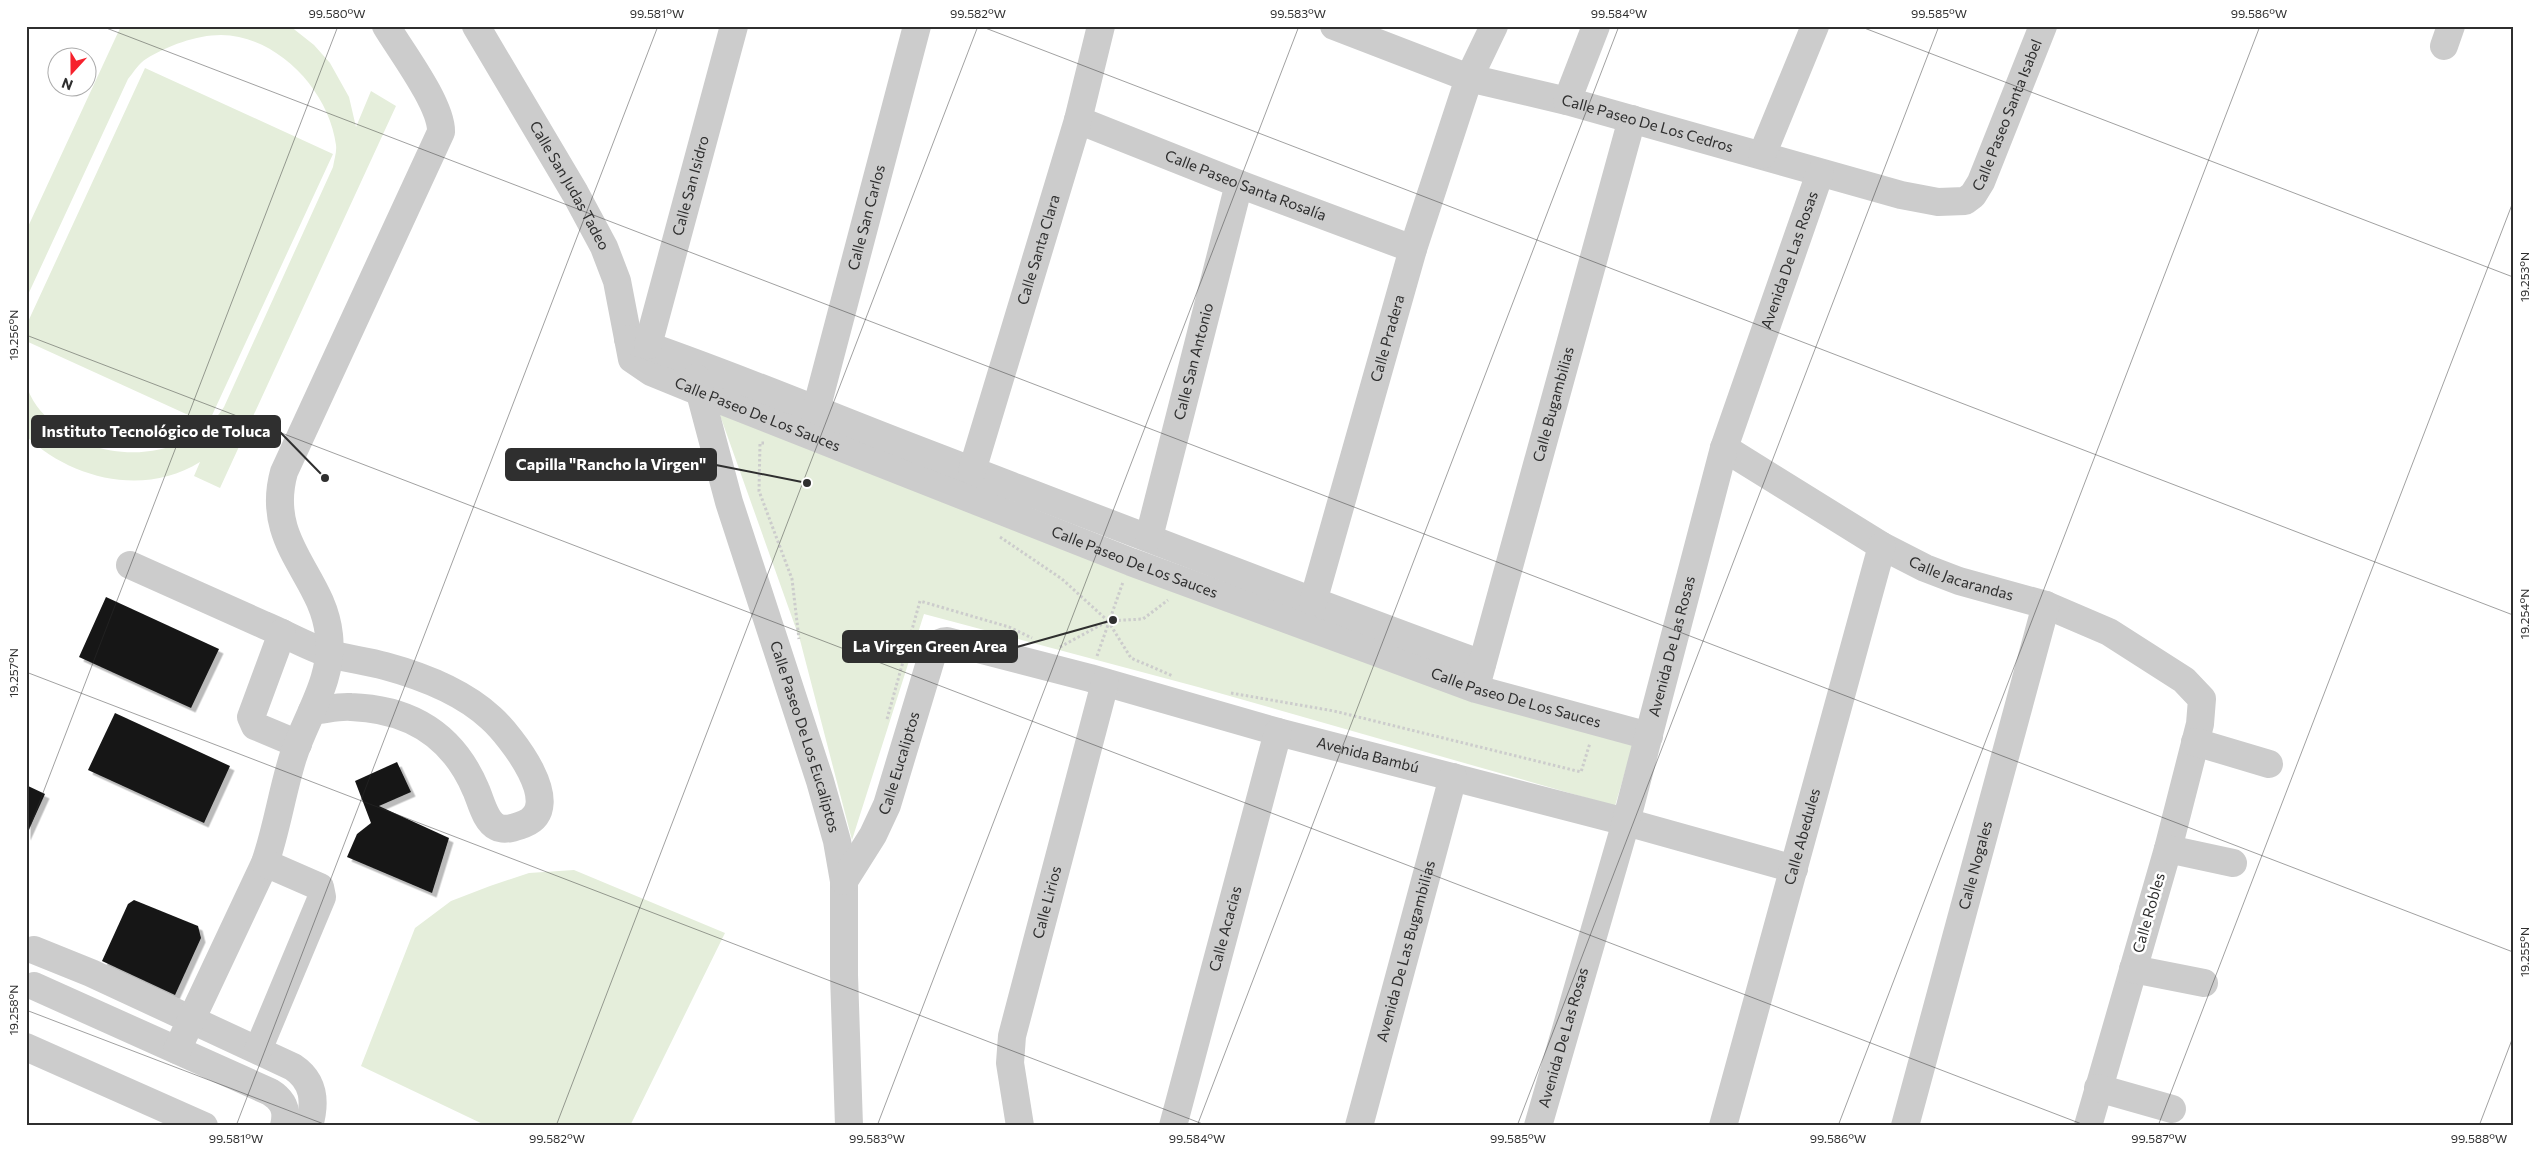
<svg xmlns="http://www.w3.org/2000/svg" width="2539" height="1152" font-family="Commissioner,sans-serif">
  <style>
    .green { fill: #e5eedb }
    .building { fill: #161616; filter: url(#shadow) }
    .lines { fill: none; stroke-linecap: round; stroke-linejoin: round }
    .path { stroke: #ccc; stroke-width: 3; stroke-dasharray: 2.5 2.5; stroke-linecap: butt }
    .minor { stroke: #ccc; stroke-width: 28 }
    .ticks { fill: none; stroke: #2f2f2f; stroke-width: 1; stroke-opacity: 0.45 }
    .labels { text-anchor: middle; stroke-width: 5; stroke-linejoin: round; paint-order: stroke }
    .street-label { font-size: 15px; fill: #2f2f2f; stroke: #fff }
    .leader { fill: none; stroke: #2f2f2f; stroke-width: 2 }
    .callout-dot { fill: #2f2f2f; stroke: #fff; stroke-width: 2 }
    .callout { fill: #2f2f2f; stroke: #2f2f2f; stroke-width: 2 }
    .callout-label { font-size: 16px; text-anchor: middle; font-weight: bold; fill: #fff }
    .neatline { fill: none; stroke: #2f2f2f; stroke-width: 2 }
    .ticks-label { font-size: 12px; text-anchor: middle; fill: #2f2f2f }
  </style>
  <defs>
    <filter id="shadow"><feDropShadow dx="4.5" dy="4.5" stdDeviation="0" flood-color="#0004"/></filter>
  </defs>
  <rect width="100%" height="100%" fill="#fff"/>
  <path class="green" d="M121,26h169l24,19 16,18 19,34 7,30 15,-36 25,15 -176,382 -26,-12 6,-14c-56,35 -129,17 -174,-26v-53c4,17 15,30 28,41 47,42 134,38 170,-17l109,-240c1,-7 4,-15 3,-22 -7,-54 -58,-109 -115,-110 -25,0 -54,11 -75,24 -7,4 -13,14 -18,20l-102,220v-68z
    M145,68l188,86 -125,270 -182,-83v-15z
    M716,404l919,334 -20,68 -417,-119 -274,-73 -72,226 -52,-200z
    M574,870l151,63 -95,193h-143l-126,-60 54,-138 36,-27 39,-15 39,-13z"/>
  <path class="building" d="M106,597l113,52 -28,59 -112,-51z
    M115,713l115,53 -26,57 -116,-53z
    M397,762l14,30 -32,14 70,32 -17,55 -85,-36 10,-23 14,-11 -16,-42z
    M26,785l19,9 -19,42z
    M134,900l64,26 3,12 -26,57 -73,-34 26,-57z"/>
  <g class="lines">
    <path class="path" d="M764,443h-4l-1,48 33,88 7,60
      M1000,537l62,42 46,42
      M1108,621l23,37 42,18
      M1060,647l48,-26 35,-2 25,-19
      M1097,656l26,-74
      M1231,693l103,18 247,61 9,-29
      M887,719l33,-118 89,26 23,11"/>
    <g class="minor">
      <path id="s1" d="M476,26l99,167 29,54 13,34 15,78 19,13 49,20 431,170 345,127 173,47"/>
      <path id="s2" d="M1334,26l135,52 98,23 334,94 37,7 27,-1 8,-6 8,-13 62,-156"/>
      <path d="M2444,46l7,-20"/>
      <path d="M1567,101l29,-75"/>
      <path id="s3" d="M1078,120l161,64 174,65"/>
      <path d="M1762,155l53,-129"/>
      <path d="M628,339c96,32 189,72 283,108 190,73 380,147 571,217"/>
      <path id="s4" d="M648,345l86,-319"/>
      <path id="s5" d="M696,378l33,124 91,279 17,60 7,40v94l5,151"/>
      <path id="s6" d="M816,410l101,-384"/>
      <path id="s7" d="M1724,448l158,98 43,22 34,13 87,24 63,27 75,48 18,19 -2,25 -32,125 -80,277"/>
      <path id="s8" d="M972,471l106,-351 23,-94"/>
      <path id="s9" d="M1149,537l90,-353"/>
      <path d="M130,565c45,20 89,40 134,60 22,9 44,22 66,29 18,5 37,7 55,12 37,10 77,25 106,52 19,17 76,89 33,106 -8,3 -19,7 -27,3 -12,-6 -16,-26 -21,-37 -23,-55 -66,-81 -125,-83 -13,-1 -26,3 -39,4"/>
      <path id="s10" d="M1313,602l100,-353 56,-171 25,-52"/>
      <path d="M282,633l-31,84 4,9 43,18"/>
      <path id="s11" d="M1477,683l155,-564"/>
      <path d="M2195,742l74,22"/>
      <path d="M2168,849l65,14"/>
      <path id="s12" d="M844,881l29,-46 14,-30 44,-146c3,-9 6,-18 16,-18l143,37 188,54 348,90 168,47"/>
      <path d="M34,950l57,23 202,94c21,14 23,35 16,59"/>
      <path d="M2133,969l71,14"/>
      <path d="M34,986l236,106c13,8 18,18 14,34"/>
      <path d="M26,1047l178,79"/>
      <path d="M177,1050l88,-187c12,-35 17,-71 28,-106 13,-41 41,-77 36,-122 -6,-60 -65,-91 -45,-163l157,-340c1,-27 -40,-81 -55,-106"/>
      <path d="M258,1050l64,-153 -2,-10 -55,-24"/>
      <path d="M2098,1088l74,21"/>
      <path id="s13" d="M1020,1126l-10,-63 2,-27 93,-353"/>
      <path id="s14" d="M1173,1126l105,-394"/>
      <path id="s15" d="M1359,1126l94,-349"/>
      <path id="s16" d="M1538,1126l88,-304 98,-374 96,-275"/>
      <path id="s17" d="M1723,1126l159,-580"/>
      <path id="s18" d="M1905,1126l141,-521"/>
    </g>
  </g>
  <path class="ticks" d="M101,26l2412,926M980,26l1533,589M1859,26l654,251M26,335l2061,791M26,672l1182,454M26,837l312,-811M26,1010l303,116M236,1126l422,-1100M556,1126l422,-1100M877,1126l422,-1100M1197,1126l422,-1100M1517,1126l422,-1100M1838,1126l422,-1100M2158,1126l355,-924M2479,1126l34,-89"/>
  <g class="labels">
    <g class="street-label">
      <text dy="5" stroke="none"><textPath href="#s2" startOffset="754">Calle Paseo Santa Isabel</textPath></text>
      <text dy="5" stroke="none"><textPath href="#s2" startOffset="329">Calle Paseo De Los Cedros</textPath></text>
      <text dy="5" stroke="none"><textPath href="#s4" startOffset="165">Calle San Isidro</textPath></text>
      <text dy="5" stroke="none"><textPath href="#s3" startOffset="180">Calle Paseo Santa Rosalía</textPath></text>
      <text dy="5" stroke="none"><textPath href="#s1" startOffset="185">Calle San Judas Tadeo</textPath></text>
      <text dy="5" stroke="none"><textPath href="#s6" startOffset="199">Calle San Carlos</textPath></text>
      <text dy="5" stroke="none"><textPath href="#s8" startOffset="231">Calle Santa Clara</textPath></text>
      <text dy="5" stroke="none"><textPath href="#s16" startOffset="902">Avenida De Las Rosas</textPath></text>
      <text dy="5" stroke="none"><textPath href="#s10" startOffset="274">Calle Pradera</textPath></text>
      <text dy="5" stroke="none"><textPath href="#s9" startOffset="181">Calle San Antonio</textPath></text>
      <text dy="5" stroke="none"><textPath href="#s11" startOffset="289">Calle Bugambilias</textPath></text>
      <text dy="5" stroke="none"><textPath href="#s1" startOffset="509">Calle Paseo De Los Sauces</textPath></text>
      <text dy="5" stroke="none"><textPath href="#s1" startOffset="914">Calle Paseo De Los Sauces</textPath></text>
      <text dy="5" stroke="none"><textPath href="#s7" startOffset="272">Calle Jacarandas</textPath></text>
      <text dy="5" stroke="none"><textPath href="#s16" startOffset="498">Avenida De Las Rosas</textPath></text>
      <text dy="5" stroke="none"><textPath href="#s1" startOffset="1319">Calle Paseo De Los Sauces</textPath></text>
      <text dy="5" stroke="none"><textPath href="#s5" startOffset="375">Calle Paseo De Los Eucaliptos</textPath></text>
      <text dy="5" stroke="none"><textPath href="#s12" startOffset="702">Avenida Bambú</textPath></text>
      <text dy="5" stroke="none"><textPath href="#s12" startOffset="131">Calle Eucaliptos</textPath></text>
      <text dy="5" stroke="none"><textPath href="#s17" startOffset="300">Calle Abedules</textPath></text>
      <text dy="5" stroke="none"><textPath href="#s18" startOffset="270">Calle Nogales</textPath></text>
      <text dy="5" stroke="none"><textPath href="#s13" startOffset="229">Calle Lirios</textPath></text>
      <text transform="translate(2149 913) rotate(-74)" y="5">Calle Robles</text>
      <text dy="5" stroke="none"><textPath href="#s14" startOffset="204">Calle Acacias</textPath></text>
      <text dy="5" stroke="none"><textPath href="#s15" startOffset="181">Avenida De Las Bugambilias</textPath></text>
      <text dy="5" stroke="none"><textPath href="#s16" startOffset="92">Avenida De Las Rosas</textPath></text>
    </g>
  </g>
  <path class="leader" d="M325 478L280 432M807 483L716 465M1113 620L1017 647"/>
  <g class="callout-dot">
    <circle cx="325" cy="478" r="5"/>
    <circle cx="807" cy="483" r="5"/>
    <circle cx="1113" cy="620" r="5"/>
  </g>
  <g class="callout">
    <rect x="32" y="416" width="248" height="31" rx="5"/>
    <rect x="506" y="449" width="210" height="31" rx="5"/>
    <rect x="843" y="631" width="174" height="31" rx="5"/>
  </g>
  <g class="callout-label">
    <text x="156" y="437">Instituto Tecnológico de Toluca</text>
    <text x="611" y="470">Capilla "Rancho la Virgen"</text>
    <text x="930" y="652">La Virgen Green Area</text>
  </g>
  <rect width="2539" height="1152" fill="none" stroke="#ffffff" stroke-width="55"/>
  <g transform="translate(72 72) rotate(201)"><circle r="24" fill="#ffffff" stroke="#acacac"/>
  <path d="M0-4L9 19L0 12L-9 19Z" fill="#f6212c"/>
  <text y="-8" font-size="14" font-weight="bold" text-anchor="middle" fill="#2f2f2f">N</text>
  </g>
  <rect x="28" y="28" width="2484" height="1096" class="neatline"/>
  <g class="ticks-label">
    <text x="337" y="18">99.580°W</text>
    <text x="657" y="18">99.581°W</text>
    <text x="978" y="18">99.582°W</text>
    <text x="1298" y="18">99.583°W</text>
    <text x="1619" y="18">99.584°W</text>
    <text x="1939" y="18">99.585°W</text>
    <text x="2259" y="18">99.586°W</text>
    <text transform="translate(2525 277) rotate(-90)" y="4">19.253°N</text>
    <text transform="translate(14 335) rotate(-90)" y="4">19.256°N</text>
    <text transform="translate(2525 614) rotate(-90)" y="4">19.254°N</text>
    <text transform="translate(14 673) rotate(-90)" y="4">19.257°N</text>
    <text transform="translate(2525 952) rotate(-90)" y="4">19.255°N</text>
    <text transform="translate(14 1010) rotate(-90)" y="4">19.258°N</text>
    <text x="236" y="1143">99.581°W</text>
    <text x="557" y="1143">99.582°W</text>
    <text x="877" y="1143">99.583°W</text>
    <text x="1197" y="1143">99.584°W</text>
    <text x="1518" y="1143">99.585°W</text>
    <text x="1838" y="1143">99.586°W</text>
    <text x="2159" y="1143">99.587°W</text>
    <text x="2479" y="1143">99.588°W</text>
  </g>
</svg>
